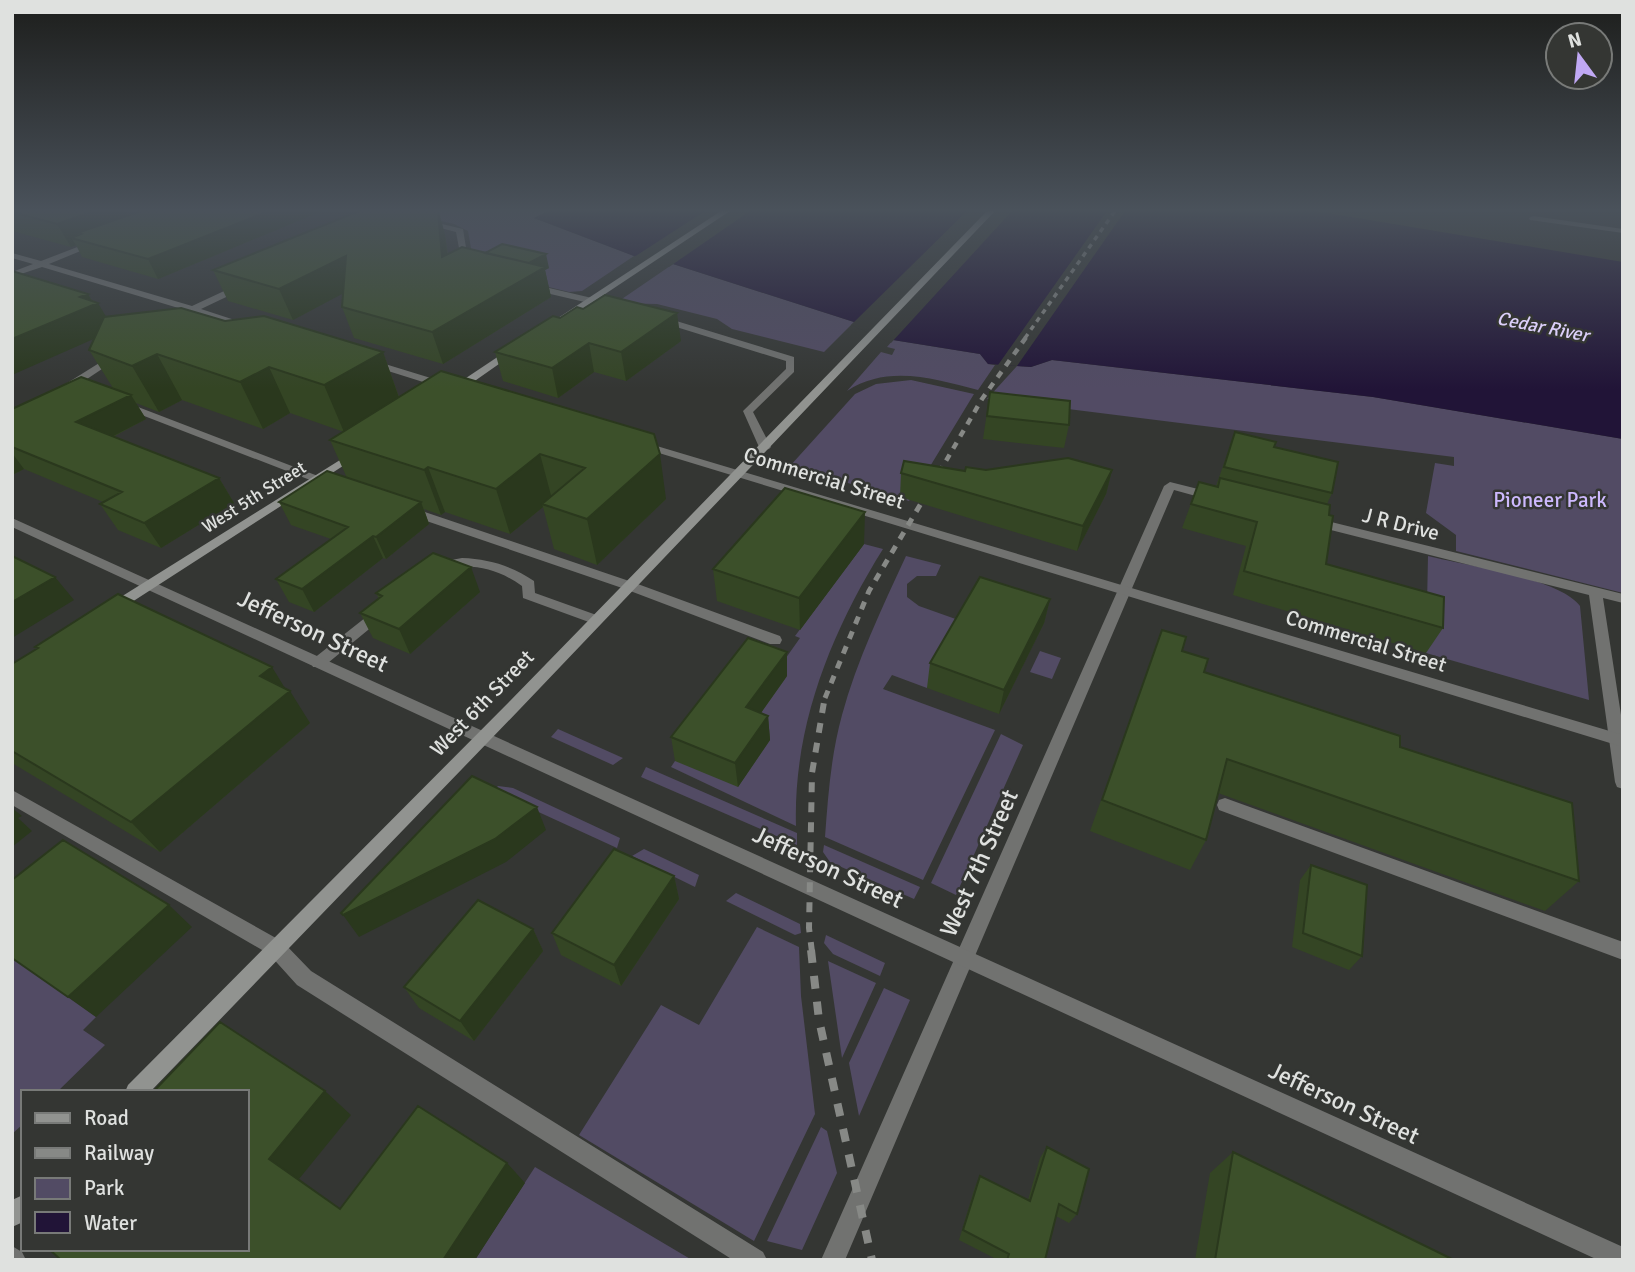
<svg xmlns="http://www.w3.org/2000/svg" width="1635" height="1272" font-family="Signika,sans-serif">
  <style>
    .green { fill: #524b64 }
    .water { fill: #211437 }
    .pier { fill: #343633 }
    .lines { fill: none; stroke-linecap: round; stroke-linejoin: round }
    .service { fill: #717270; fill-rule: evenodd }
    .minor { fill: #717270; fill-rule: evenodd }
    .tertiary { fill: #717270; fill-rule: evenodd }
    .secondary { fill: #919390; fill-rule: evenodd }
    .rail-far4 { stroke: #878986; stroke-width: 3.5; stroke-dasharray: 5 5; stroke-linecap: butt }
    .rail-far3 { stroke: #878986; stroke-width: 4.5; stroke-dasharray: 7 7; stroke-linecap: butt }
    .rail-far2 { stroke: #878986; stroke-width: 5; stroke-dasharray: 8 8; stroke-linecap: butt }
    .rail-far1 { stroke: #878986; stroke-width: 6; stroke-dasharray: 10 10; stroke-linecap: butt }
    .rail { stroke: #878986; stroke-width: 8; stroke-dasharray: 13 13; stroke-linecap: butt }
    .wall { fill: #344524 }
    .shaded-wall { fill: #2a381d }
    .building { fill: #3c502a; stroke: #2a381d; stroke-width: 2 }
    .labels { text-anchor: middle; stroke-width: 5; stroke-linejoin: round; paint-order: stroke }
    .far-street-label { font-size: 18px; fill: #dfe1df; stroke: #343633 }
    .far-water-label { font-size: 19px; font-style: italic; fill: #dbcff9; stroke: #343633 }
    .street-label { font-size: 21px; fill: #dfe1df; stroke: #343633 }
    .park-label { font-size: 21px; fill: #cdb9fd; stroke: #343633 }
    .near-street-label { font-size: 24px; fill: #dfe1df; stroke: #343633 }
  </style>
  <rect width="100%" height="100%" fill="#343633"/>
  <path class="green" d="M424,211h124l-14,7 100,38 -52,35 -13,1 -85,-21 -10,-6 -6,-34 -14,-7 -30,-7z
    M673,264l181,58 -30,30 -92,-23 -15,-10 -60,-15 -41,-1z
    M893,340l87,14 8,10 7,1 -17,25c-43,-11 -90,-26 -131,1l34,-39 11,3 3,-6 -8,-2z
    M1052,360l321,37 250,42v154l-167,-42v-16l-30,-22 9,-50 19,3v-9l-467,-58 30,-33 14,1z
    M911,380l63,14 -65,107 -119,-35 65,-72 21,-10z
    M864,544l19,5c-52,83 -90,178 -87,277l-125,-59 4,-6 73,-30 28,-59 24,-34 -5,-2z
    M906,556l35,9 -5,11h-19l-10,8v13l12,9 45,16 -37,66 -35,-13 -9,14 112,41 -72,150 -98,-43c3,-41 6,-82 17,-122 15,-55 40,-107 64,-159z
    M1428,556c35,9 132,22 152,50l9,94 -163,-47z
    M1040,651l21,7 -9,21 -22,-7z
    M558,729l65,29 -10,7 -62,-28z
    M1001,734l22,11 -67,150 -25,-12z
    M646,767l151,66v12l-156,-68z
    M498,786l15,2 107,50 -3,10 -124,-57z
    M824,845l96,42 -6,12 -84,-37 -7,-10z
    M644,849l55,26 -4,12 -63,-31z
    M736,893l64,31 1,9 -6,2 -69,-34z
    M757,927l42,20 2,49 14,118 -61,127 -175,-106 82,-130 38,20z
    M826,935l59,28 -5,13 -47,-22 -9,-11z
    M12,958l84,59 -13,13 22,15 -48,47h-34v32l-11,10z
    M828,961l48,22 -34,75z
    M884,988l26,12 -51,116 -10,-53z
    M821,1127l6,4 10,42 -35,77 -35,-9z
    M535,1167l157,93h-217z"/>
  <path class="water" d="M548,211h767l308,51v177l-250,-42 -321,-37 -21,7 -43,-3 -8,-10 -87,-14 -39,-18 -181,-58 -39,-8 -100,-38z"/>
  <path class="pier" d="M705,211h45l-81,56 -38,-8z
    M967,211h45l-121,132 -40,-18z
    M1107,211h18l-108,155 -19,-1z"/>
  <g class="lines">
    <path class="service" d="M660,316l134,41v15l-41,40 18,35 -2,2 -4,1 -6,-3 -16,-36 43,-42v-8l-129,-40v-4z
      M125,402l206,79 2,2 -2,2h-8l-202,-78v-4z
      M410,507l225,76 145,53 2,4 -2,4h-10l-145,-55 -219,-75 -2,-3 2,-3z
      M462,558c27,1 50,8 72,23l1,12 67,24 2,3 -7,5 -74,-27 -1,-12c-25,-18 -52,-24 -82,-16l-6,-4 1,-3z
      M380,608l7,5 -2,3 -62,51h-10l-2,-4 2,-4 62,-49z
      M12,790l271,152 28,29 452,281 4,8h-34l-436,-275 -28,-31 -257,-149z
      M1225,798l398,144v18l-404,-150 -2,-5 2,-5z"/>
    <path class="minor" d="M1533,216l90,13v4l-93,-13 -1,-2z
      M421,219l42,10 6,37 -7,-2 -6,-32 -35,-9z
      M532,284l60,14 1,2 -4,3 -60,-14v-4z
      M1170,482l48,12 2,3 -6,4 -40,-11 -329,770h-24l343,-774z
      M1315,518l308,76v9l-20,-5 20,130v61l-6,-2 -2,-5 -26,-187 -278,-70 -2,-3 2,-3z
      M12,1246l10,6 4,8h-14z"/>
    <path class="tertiary" d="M93,241l7,2 -51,21 143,42 45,-21h6v4l-42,20 49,16 -5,3 -52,-16 -7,1 -1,-3 -143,-43 -30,10v-5l21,-8 -21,-6v-5l29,8z
      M112,355l8,2 -48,32h-8v-4z
      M372,360l75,23 1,2 -9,2 -70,-22v-4z
      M640,441l983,294v12l-987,-301 -2,-2z
      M12,518l1611,729v13h-25l-1586,-733z"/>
    <path class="secondary" d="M721,211h9l-164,109 -8,-2z
      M987,211h8l-476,499 -369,382h-25l3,-7 381,-383z
      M508,350l8,2 -57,40h-8v-4z
      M356,450l6,3 -2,2 -242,156h-10l-2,-3 2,-3z
      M23,1195v27l-11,5v-27z"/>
    <path class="rail-far4" d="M1025,338l90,-127"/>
    <path class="rail-far3" d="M925,497l57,-98 45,-63"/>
    <path class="rail-far2" d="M825,698l44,-107 57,-96"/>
    <path class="rail-far1" d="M812,952l-3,-24 3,-155 13,-77"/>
    <path class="rail" d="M811,950l8,70 53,240"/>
  </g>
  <path class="wall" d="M12,211l116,5 13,-5h181l-164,68 -76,-22 -6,-12 -5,2 -59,-16z
    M359,211h80l6,24 3,19 101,14 -4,2 6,27 -108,67 -89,-26 -12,-31 1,-14 -50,27 -65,-19 -15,-31z
    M88,294l4,7 14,16 119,4 158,31 16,45 267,102 -69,66 -43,-16 -11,-42 -33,27 -65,-22 -4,3 -17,-6 5,15 -43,35 -3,-1 -69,54 -25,-10 -13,-23 55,-40 -40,-14 -12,-23 68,-24 -17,-38 14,-8 -54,-19 -27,16 -81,-29 -23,12 -23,-9 10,16 -33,18 106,41 15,25 -73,45 -43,-18 -18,-26 3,-2 -79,-33 -12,6v-66l101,-21 -24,-38 5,-11z
    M560,318l121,23 -55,40 -32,-9 -36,26 -55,-17 -8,-29z
    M990,392l79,33 -5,23 -81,-9z
    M1235,432l39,15 58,46 -5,11 2,11 -3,49 117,64 -17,25 -193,-58 13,-49 -64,-18 17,-46 17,4z
    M986,470h126l-6,24 -29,57 -177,-54 1,-24z
    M864,544l-64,86 -83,-29 -4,-32z
    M480,592l-70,62 -37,-16 -13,-25 19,-14 -3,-6z
    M1050,599l-6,24 -45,91 -72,-26 3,-25z
    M1162,630l42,42 196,75 179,134 -34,30 -327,-118 -12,47 -16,30 -100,-39z
    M35,647l250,42 25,34 -150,129 -148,-89v-99l25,-15z
    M787,676l-26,37 7,3 2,24 -32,47 -63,-26 -4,-24z
    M1311,865l51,91 -13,14 -57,-23 8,-67z
    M674,876l5,23 -58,87 -60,-31 -9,-22z
    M533,929l10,22 -69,90 -55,-33 -15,-21z
    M1047,1147l30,67 -8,9 -13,-7 -11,44h-47l-39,-20 16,-53 5,-11 48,24 12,-42z
    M1233,1152l221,108h-259l15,-87z"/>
  <path class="shaded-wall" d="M94,211h31l7,13 -51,10 -4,-1 5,8 -11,-3 5,7 -5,2 -14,-23z
    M269,211h53l-164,68 -10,-20z
    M438,211l7,24 6,52 -9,-30z
    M546,254l3,14 -4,2 6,27 -108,67 -11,-32 91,-65z
    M346,256l11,30 -64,34 -14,-31z
    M88,294l6,11 4,-2 16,27 -102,45v-36l68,-42z
    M677,313l4,28 -55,40 -5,-29z
    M589,343l5,29 -36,26 -6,-30z
    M383,352l16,46 -55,34 -20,-47z
    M157,354l25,46 -23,12 -27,-46z
    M269,367l21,46 -27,16 -23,-47z
    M131,395l15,24 -54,28 -16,-25z
    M12,453l12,16 -12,6z
    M540,454l12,45 -10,5 1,3 -33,27 -14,-45z
    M660,454l6,45 -69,66 -10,-46z
    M428,467l17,45 -4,3 -17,-45z
    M1112,470l-6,24 -29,57 6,-25z
    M219,478l15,25 -73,45 -17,-25z
    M421,502l8,22 -43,35 -10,-22z
    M865,512l-1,32 -64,86 -1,-32z
    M373,536l10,22 -69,54 -12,-23z
    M471,567l9,25 -70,62 -11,-25z
    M55,577l19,23 -62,38v-36z
    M1050,599l-6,24 -45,91 5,-24z
    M787,652v24l-39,55 -2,-24z
    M272,667l16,26 2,-2 20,32 -150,129 -29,-30 129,-146z
    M768,716l2,24 -32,47 -3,-24z
    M537,807l9,23 -40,32 -147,75 -16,-22z
    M12,808l10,8 -4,2 14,13 -20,16z
    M674,876l5,23 -58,87 -7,-21z
    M169,905l23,22 -96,90 -28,-20z
    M533,929l10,22 -69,90 -14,-20z
    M325,1091l26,24 -52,64 68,49 -98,-69z
    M507,1163l18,20 -50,77h-32z"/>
  <path class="building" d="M12,211h82l-37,13 -45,-12z
    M141,211h128l-121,48 -77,-21 10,-4 -4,-1z
    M359,211h79l4,46 20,-10 83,20 -113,65 -90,-25 4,-51 -67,33 -66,-19z
    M502,244l44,10 -17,9 -44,-10z
    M12,271l76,23 -8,3 18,6 -86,36z
    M605,295l72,18 -56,39 -32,-9 -37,25 -57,-16 58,-36 7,2 17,-11 6,2z
    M181,308l44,13 39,-5 119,36 -59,33 -55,-18 -29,15 -83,-28 -25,12 -43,-16 15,-33z
    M441,371l213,63 6,20 -73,65 -45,-15 43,-36 -45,-14 -44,35 -68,-22 -4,3 -94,-30z
    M81,377l50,18 -55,27 143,56 -75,45 -44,-19 22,-12 -110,-45v-38z
    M990,392l80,9 -1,24 -82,-9z
    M1235,432l41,10 -2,5 64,15 -6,31 -108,-26z
    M1068,458l44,12 -29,56 -182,-53 3,-12 61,10 1,-4 20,3z
    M327,471l94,31 -45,35 -3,-1 -71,53 -26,-10 72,-52 -69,-25z
    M1220,478l110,27 -1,10 4,1 -7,48 118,33 -1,31 -199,-57 13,-49 -66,-18 8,-22 19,5z
    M785,488l80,24 -66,86 -86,-29z
    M433,553l38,14 -72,62 -39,-16 22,-17 -6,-3z
    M12,556l43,21 -43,25z
    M980,577l70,22 -46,91 -74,-27z
    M118,594l154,73 -12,9 30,15 -159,131 -119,-71v-87l26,-16 -3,-1z
    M1162,630l24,7 -4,14 26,8 -4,13 196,64v11l172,56 7,78 -352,-122 -21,81 -104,-40z
    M748,638l39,14 -41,55 22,9 -33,47 -64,-26z
    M472,776l65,31 -42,32 -152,76 -2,-2z
    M63,840l106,65 -101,92 -56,-39v-78z
    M614,849l60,27 -60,89 -62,-32z
    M1311,865l56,20 -5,71 -59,-23z
    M478,900l55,29 -73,92 -56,-34z
    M220,1022l105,69 -56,68 71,50 78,-103 89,57 -64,97h-382l-12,-11h198v-157h-94z
    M1047,1147l42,22 -12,45 -18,-10 -14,56h-38l2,-6 -46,-24 17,-54 50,25z
    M1233,1152l221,108h-239z"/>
  <linearGradient id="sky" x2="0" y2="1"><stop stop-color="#1d1e1c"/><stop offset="0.54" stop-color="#4a525b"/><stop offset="1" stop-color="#4a525b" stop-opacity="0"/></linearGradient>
  <rect width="1635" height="389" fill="url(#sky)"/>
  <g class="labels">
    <g class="far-street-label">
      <text transform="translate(254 497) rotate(-32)" y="6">West 5th Street</text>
    </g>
    <g class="far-water-label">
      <text transform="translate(1543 326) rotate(11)" y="7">Cedar River</text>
    </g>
    <g class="street-label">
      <text transform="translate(824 478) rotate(17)" y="7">Commercial Street</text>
      <text transform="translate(1401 524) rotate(14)" y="7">J R Drive</text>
      <text transform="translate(1366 641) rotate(17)" y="7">Commercial Street</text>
      <text transform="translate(482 703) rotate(-46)" y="7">West 6th Street</text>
    </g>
    <g class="park-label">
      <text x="1550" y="507">Pioneer Park</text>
    </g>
    <g class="near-street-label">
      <text transform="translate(313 631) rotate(25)" y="8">Jefferson Street</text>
      <text transform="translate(979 863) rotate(-66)" y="8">West 7th Street</text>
      <text transform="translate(828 867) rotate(25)" y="8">Jefferson Street</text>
      <text transform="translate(1344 1103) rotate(25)" y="8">Jefferson Street</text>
    </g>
  </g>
  <rect width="1635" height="1272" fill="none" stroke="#dfe1df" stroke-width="28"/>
  <rect x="21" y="1090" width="228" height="161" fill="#343633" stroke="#787a78" stroke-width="2"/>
  <rect x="35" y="1113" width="35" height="10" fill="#919390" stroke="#787a78" stroke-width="2"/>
  <text x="84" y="1125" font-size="21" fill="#dfe1df">Road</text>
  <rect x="35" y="1148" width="35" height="10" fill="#878986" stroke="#787a78" stroke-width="2"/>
  <text x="84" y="1160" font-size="21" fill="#dfe1df">Railway</text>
  <rect x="35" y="1178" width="35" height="21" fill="#524b64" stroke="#787a78" stroke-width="2"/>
  <text x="84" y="1195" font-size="21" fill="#dfe1df">Park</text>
  <rect x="35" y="1212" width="35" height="21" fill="#211437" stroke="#787a78" stroke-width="2"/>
  <text x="84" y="1230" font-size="21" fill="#dfe1df">Water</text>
  <g transform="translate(1579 56) rotate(345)"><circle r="33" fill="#343633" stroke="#787a78" stroke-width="2"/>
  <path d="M0-5L12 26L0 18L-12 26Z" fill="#c0a8f4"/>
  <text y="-10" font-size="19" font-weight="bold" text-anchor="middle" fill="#dfe1df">N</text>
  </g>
</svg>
